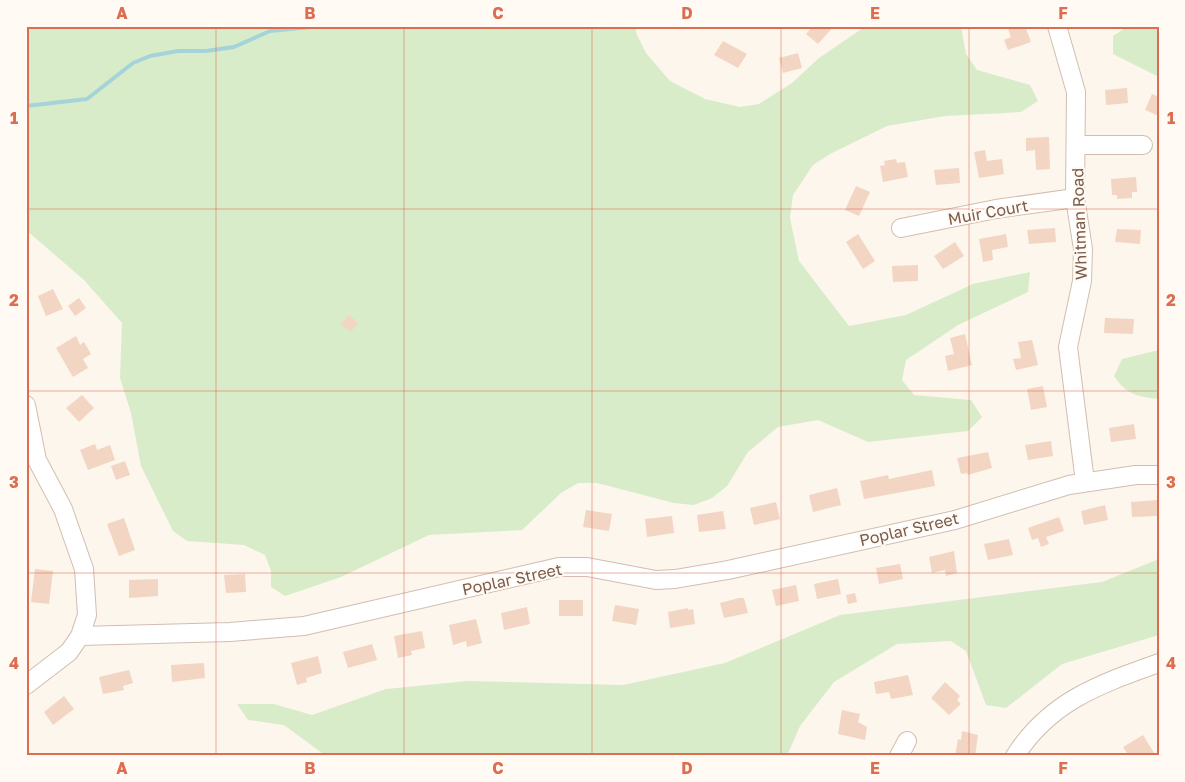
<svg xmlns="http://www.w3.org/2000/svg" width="1185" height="782" font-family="'Golos Text',sans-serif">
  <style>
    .green { fill: #d8ecc9 }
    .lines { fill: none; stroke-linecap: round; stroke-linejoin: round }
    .stream { stroke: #a5d3da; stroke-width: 4 }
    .building { fill: #f3d5c3 }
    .minor-casing { stroke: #d1beb0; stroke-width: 20 }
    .minor { stroke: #fff; stroke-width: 18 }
    .grid { fill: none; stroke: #dc6d51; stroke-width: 1; stroke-opacity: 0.55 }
    .labels { text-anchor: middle; stroke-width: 4; stroke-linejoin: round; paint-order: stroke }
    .street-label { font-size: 16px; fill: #7a5c4d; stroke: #fffaf3 }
    .neatline { fill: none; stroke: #dc6d51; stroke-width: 2 }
    .grid-label { font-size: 16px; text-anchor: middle; font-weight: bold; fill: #dc6d51 }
  </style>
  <rect width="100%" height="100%" fill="#fdf6ec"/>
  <path class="green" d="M26,26h609l2,9 9,18 24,28 35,18 35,8 19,-3 33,-21 27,-25 47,-32h95l5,28 11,16 53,15 8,16 -17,11 -76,4 -58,10 -57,28 -17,11 -20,30 -3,23 9,43 50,65 57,-11 67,-31 57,-12 -2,20 -70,33 -52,35 -4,20 12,15 57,5 11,17 -14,14 -100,11 -50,-22 -40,7 -30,25 -21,34 -15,12 -18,7 -20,-2 -77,-20h-19l-17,10 -39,37 -93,5 -88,42 -56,19 -14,-9v-16l-6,-16 -21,-10 -57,-4 -14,-10 -32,-65 -10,-53 -11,-35 2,-55 -38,-43 -58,-50z
    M1128,26h31v51l-46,-23v-18z
    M1159,350v49c-23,-3 -32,-4 -45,-23l8,-17z
    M1159,559v76l-97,29 -56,44 -20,-3 -20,-54 -15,-10 -54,3 -63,38 -34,44 -13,30h-461l-42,-31 -36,-5 -11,-16h37l38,11 74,-26 82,-8 155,4 102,-22 115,-48 262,-33z"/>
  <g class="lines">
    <path class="stream" d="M26,106l61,-7 46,-36 17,-7 28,-5h28l28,-4 36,-16 50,-5"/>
  </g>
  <path class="building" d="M813,26h21l-16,18 -12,-10z
    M1007,26h18l6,16 -23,8 -4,-10 7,-3z
    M723,41l24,13 -9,14 -24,-13z
    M798,53l4,15 -19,5 -4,-15z
    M1127,88l1,15 -22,2 -1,-15z
    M1152,94l7,3v19l-14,-6z
    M1049,137l1,32 -14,1 -1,-20 -9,1v-13z
    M985,150l2,11 15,-2 2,15 -25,4 -5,-26z
    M896,159l1,4 8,-1 3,15 -25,5 -3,-16 5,-1 -1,-4z
    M959,168l1,15 -24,2 -2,-15z
    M1136,177l1,15h-5v6l-15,1v-4h-5l-1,-16z
    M856,186l14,6 -11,24 -14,-6z
    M1055,228l1,14 -27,2 -2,-14z
    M1117,229l24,1 -1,14 -25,-2z
    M858,234l17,27 -12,8 -17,-27z
    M1006,234l2,13 -16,3 1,10 -10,2 -4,-23z
    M955,242l9,14 -21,13 -9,-13z
    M918,265v16l-25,1 -1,-16z
    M53,289l10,20 -17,7 -8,-20z
    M79,298l7,10 -11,8 -7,-10z
    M349,315l9,8 -7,9 -10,-8z
    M1105,318l29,1 -1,15 -29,-1z
    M965,334l7,31 -24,6 -3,-15 9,-2 -4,-16z
    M76,336l4,9 4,-3 7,12 -8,5 5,9 -15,9 -17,-29z
    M1032,340l6,25 -22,5 -3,-11 8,-1 -3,-16z
    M1043,386l4,21 -16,3 -4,-21z
    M82,395l12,13 -15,14 -13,-14z
    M1134,424l2,15 -25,3 -2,-14z
    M1051,441l2,15 -25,4 -3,-15z
    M95,444l2,6 13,-5 5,15 -27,10 -8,-20z
    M988,452l4,16 -24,7 -1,-2 -6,1 -4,-16z
    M125,461l5,14 -14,5 -5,-14z
    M932,470l3,16 -71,13 -4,-18 28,-6 1,4z
    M837,488l4,17 -28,7 -4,-17z
    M1157,500l1,16 -26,1 -1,-15z
    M776,502l4,17 -26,6 -4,-17z
    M1105,505l3,15 -24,5 -3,-14z
    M586,510l26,4 -3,17 -26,-4z
    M723,511l3,18 -27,3 -2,-17z
    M672,516l2,17 -27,4 -2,-18z
    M1059,517l5,14 -18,6 3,7 -8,3 -3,-9 -6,2 -4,-12z
    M124,518l11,32 -16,6 -12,-32z
    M1009,539l4,16 -25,5 -4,-16z
    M954,551l3,22 -11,3 -1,-6 -13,3 -3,-16z
    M900,564l3,15 -24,5 -3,-16z
    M35,569l18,2 -4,33 -18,-2z
    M245,574l1,18 -20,1 -2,-18z
    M158,579v17l-29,2v-18z
    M838,579l3,15 -24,5 -3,-15z
    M796,585l3,16 -23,5 -4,-16z
    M855,593l2,9 -9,2 -2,-9z
    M739,598h5l4,15 -24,5 -4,-15z
    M559,600h24v16h-24z
    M615,605l24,4 -3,16 -24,-4z
    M527,607l3,17 -26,6 -3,-17z
    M688,608v2l5,-1 2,15 -25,4 -2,-16z
    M476,619l6,24 -15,4 -1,-6 -13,4 -4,-20z
    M422,631l3,17 -14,3 1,4 -14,3 -4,-22z
    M372,644l5,16 -29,8 -5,-16z
    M318,656l4,17 -16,5 1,4 -10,3 -6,-22z
    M204,663l1,15 -33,4 -1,-17z
    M129,670l4,13 -10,3 1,4 -21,4 -4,-17z
    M908,675l5,20 -22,4 -2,-7 -13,2 -2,-12z
    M945,682l15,14 -3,4 4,4 -12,11 -18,-17z
    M64,696l10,13 -21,16 -9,-13z
    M842,710l18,4 -2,8 9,5 -2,13 -27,-6z
    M962,731l16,4 -3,21h-20l3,-17 3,1z
    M1143,735l13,21h-27l-6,-9z"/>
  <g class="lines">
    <g class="minor-casing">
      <path id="minor" d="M1057,26l19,66 -1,106 8,51 -1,32 -14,66 17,135
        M1077,145h66
        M901,228l95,-19 79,-11
        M26,405l11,55 26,49 21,60 3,46 -7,21 -11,16 -43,33
        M80,636l150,-4 74,-6 255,-59h28l69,13 19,-1 53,-9 227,-50 114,-35 67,-10h23
        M899,756l8,-15
        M1015,756c35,-55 85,-72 144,-93"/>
    </g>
    <use href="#minor" class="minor"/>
  </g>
  <path class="grid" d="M216,26v730M404,26v730M592,26v730M781,26v730M969,26v730M26,209h1133M26,391h1133M26,573h1133"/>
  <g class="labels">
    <g class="street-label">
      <text transform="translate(988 212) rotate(-10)" y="6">Muir Court</text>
      <text transform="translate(1079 224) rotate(-92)" y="6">Whitman Road</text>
      <text transform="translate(909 529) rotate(-13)" y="6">Poplar Street</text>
      <text transform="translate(512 579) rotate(-12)" y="6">Poplar Street</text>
    </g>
  </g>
  <rect width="1185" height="782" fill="none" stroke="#fffaf3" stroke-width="55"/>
  <rect x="28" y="28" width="1130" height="726" class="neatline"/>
  <g class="grid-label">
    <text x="122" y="19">A</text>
    <text x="310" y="19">B</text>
    <text x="498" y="19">C</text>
    <text x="687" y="19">D</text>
    <text x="875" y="19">E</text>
    <text x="1063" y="19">F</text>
    <text x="14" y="124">1</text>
    <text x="1171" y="124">1</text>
    <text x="14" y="306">2</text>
    <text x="1171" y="306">2</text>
    <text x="14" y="488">3</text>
    <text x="1171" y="488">3</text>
    <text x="14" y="669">4</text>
    <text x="1171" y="669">4</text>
    <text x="122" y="774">A</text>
    <text x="310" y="774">B</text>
    <text x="498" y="774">C</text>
    <text x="687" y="774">D</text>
    <text x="875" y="774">E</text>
    <text x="1063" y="774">F</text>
  </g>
</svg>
